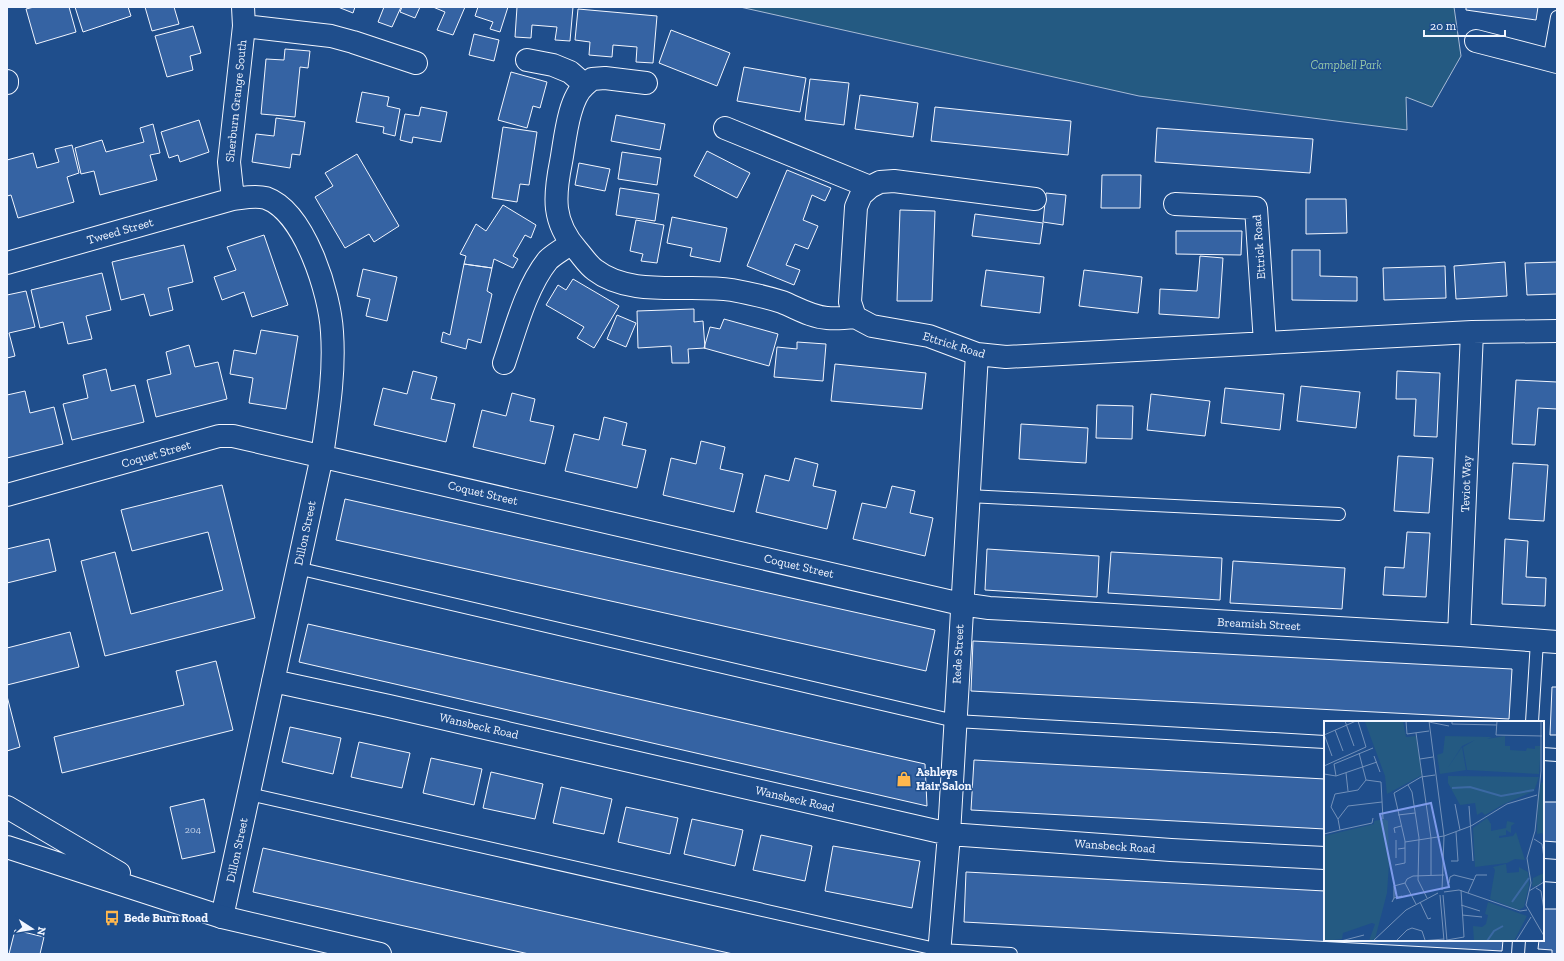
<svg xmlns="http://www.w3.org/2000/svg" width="1564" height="961" font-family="'Zilla Slab',serif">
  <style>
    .green { fill: #245a82; stroke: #a8bbd7 }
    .building { fill: #3563a3; stroke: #f2f6ff }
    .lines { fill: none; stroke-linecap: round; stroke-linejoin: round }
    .service-casing { stroke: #f2f6ff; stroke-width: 14 }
    .minor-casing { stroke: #f2f6ff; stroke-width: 24 }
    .secondary-casing { stroke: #f2f6ff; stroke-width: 24 }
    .service { stroke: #1f4e8c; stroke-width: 12 }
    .minor { stroke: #1f4e8c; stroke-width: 22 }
    .secondary { stroke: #1f4e8c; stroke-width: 22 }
    .labels { text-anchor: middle; stroke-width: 3; stroke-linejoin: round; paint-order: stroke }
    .number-label { font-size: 10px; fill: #c3d1e8 }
    .park-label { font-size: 12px; font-style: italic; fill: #97c8a6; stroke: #1f4e8c }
    .street-label { font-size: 12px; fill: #f2f6ff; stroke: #1f4e8c }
    .poi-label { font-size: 12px; font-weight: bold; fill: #f2f6ff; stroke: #1f4e8c; text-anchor: start }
    .inset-river { fill: none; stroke: #3b69a3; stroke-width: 2 }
    .inset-road { fill: none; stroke: #7391ba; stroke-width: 1 }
    .view { fill: #7d9aea; fill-opacity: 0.15; stroke: #7d9aea; stroke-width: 2 }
    .inset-edge { fill: none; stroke: #f2f6ff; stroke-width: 2 }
  </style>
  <rect width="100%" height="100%" fill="#1f4e8c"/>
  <path class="green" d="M740,7h714l7,49 -29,51 -26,-10 1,33 -268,-34z"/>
  <path class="building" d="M34,7h35l7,25 -40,12 -10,-35z
    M75,7h53l3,9 -48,16z
    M145,7h29l5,17 -27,7z
    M338,7h17l-2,6z
    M384,7h17l-9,20 -14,-5z
    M402,7h18l-5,11 -15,-6z
    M433,7h32l-12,28 -16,-5 8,-18z
    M478,7h30l-8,25 -10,-3 3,-7 -18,-6z
    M517,7h56l-3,34 -15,-1 2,-13 -25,-2 -1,13 -16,-1z
    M1466,7h72l-2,13 -70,-10z
    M578,9l79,7 -4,47 -17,-1 1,-15 -24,-2 -1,12 -23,-2 1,-13 -15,-2z
    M193,26l8,27 -11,3 3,14 -26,7 -12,-41z
    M671,30l59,23 -13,33 -58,-23z
    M474,34l25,6 -5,21 -25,-6z
    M285,49l25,2 -2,17 -8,-1 -5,50 -34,-3 5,-55 18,1z
    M744,67l62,11 -6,34 -63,-11z
    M511,72l36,10 -7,26 -7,-2 -6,22 -29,-8z
    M810,79l39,4 -5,42 -39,-5z
    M362,92l27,5 -2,9 13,3 -5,27 -12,-3 1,-6 -28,-5z
    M860,95l58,8 -5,34 -58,-8z
    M421,107l26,5 -6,30 -28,-5 -1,6 -12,-3 5,-26 14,2z
    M935,107l136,14 -3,34 -137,-14z
    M616,115l49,9 -5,26 -49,-9z
    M276,118l29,4 -5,33 -8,-1 -2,14 -38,-6 4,-28 18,2z
    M199,120l10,32 -29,10 -2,-7 -9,3 -8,-26z
    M153,124l7,29 -10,2 7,25 -57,15 -6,-24 -13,3 -6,-26 27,-8 4,12 38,-10 -4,-14z
    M503,127l34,5 -8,53 -9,-1 -3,18 -25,-4z
    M1157,128l156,11 -3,34 -155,-11z
    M72,145l7,28 -12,4 7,25 -56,16 -7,-23 -4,1v-36l26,-7 4,15 22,-6 -4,-13z
    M707,151l43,22 -13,25 -43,-22z
    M622,152l39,6 -4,27 -39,-6z
    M357,154l42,72 -25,16 -5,-8 -24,14 -30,-51 18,-11 -8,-13z
    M579,163l31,6 -5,22 -30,-6z
    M787,170l44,18 -6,13 -13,-6 -9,25 15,6 -10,23 -13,-5 -9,21 14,5 -6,15 -47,-19z
    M1102,175h39l-1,33h-39z
    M620,188l39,6 -4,27 -39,-6z
    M1046,193l20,2 -3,30 -20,-3z
    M1306,199h40l1,34 -41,1z
    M503,205l33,20 -5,13 -6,-3 -12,21 5,3 -5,9 -19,-9 -2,9 -28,-4 2,-8 -6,-2 16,-30 10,7z
    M900,210l35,1 -3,90h-35z
    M975,214l68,9 -3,21 -68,-8z
    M672,217l55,11 -7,34 -30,-6 2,-8 -25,-5z
    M636,220l28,5 -7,38 -16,-2 2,-7 -13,-3z
    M1176,231h66l-1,24 -65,-1z
    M264,235l24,70 -36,12 -8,-25 -22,8 -8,-23 22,-7 -9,-23z
    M184,245l9,37 -25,6 5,22 -23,6 -6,-22 -23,6 -9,-38z
    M1292,250h28v26l37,1v24l-65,-1z
    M1200,256l23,2 -4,60 -60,-4 1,-25 37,2z
    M1505,262l2,34 -51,3 -2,-33z
    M1557,262v32l-30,1 -2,-32z
    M464,264l28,4 -5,23 5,3 -11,49 -13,-4 -2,10 -25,-7 2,-10 7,3z
    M1445,266l1,32 -62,2 -1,-32z
    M363,269l34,8 -10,44 -21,-5 4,-17 -13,-3z
    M986,270l58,7 -4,36 -59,-7z
    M1084,270l58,7 -4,36 -59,-7z
    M102,273l9,37 -25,6 6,23 -24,5 -5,-22 -23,6 -9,-38z
    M573,279l46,27 -25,42 -17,-10 7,-11 -38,-22 12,-20 8,5z
    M26,291l9,36 -26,6 6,23 -8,2v-63z
    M694,309v13l9,-1 2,27 -17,1 1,14h-17l-1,-17 -33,2 -1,-37z
    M617,315l19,8 -10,24 -19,-8z
    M724,319l54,15 -9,32 -65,-18 6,-21 10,2z
    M261,330l37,6 -12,73 -37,-6 4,-25 -23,-4 4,-24 22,4z
    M797,342l29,2 -3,37 -49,-4 3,-30 20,2z
    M189,345l6,22 23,-5 9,37 -71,18 -9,-37 24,-6 -5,-22z
    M835,364l91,9 -4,36 -91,-8z
    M106,369l5,22 24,-6 9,37 -72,18 -9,-36 25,-6 -5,-23z
    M413,371l24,6 -6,22 24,5 -9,38 -72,-17 9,-37 24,6z
    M1397,371l43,2 -3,64 -23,-1 2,-37h-20z
    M1516,380l41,2v27l-19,-1 -3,37 -23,-1z
    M1301,386l59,6 -4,36 -59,-7z
    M1225,388l59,6 -4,36 -59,-7z
    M25,391l5,22 24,-6 9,37 -56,14v-63z
    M512,393l23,6 -5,22 24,5 -9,38 -72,-17 9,-37 24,6z
    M1151,394l59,7 -5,35 -58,-6z
    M1097,405l36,1 -1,33 -36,-1z
    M604,417l23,6 -5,22 24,5 -9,38 -72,-17 9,-37 25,6z
    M1021,424l67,4 -2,35 -67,-4z
    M701,441l24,6 -5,22 23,5 -9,38 -71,-17 8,-37 25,6z
    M1398,456l35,2 -4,55 -35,-2z
    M795,458l23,6 -5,22 23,5 -9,38 -71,-17 9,-37 24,6z
    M1513,463l35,2 -4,56 -35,-2z
    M222,485l33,133 -150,38 -24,-95 34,-9 16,62 92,-24 -15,-58 -76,19 -11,-41z
    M892,486l23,5 -5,22 23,5 -8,38 -72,-17 9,-36 24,5z
    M345,499l590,131 -9,41 -590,-131z
    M1407,532l23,1 -4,64 -43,-2 2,-28 19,1z
    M49,539l7,32 -49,12v-34z
    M1505,539l23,2 -2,36 20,1 -1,28 -43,-2z
    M987,549l112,7 -2,41 -112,-7z
    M1111,552l111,6 -2,42 -112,-7z
    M1233,561l112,7 -3,41 -112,-6z
    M308,624l617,140 2,42 -628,-144z
    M70,632l9,35 -72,18v-37z
    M973,641l539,28 -3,50 -538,-28z
    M216,661l17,69 -171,43 -8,-36 130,-32 -8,-34z
    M1552,687h5v48h-7z
    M7,696l13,51 -13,4z
    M290,727l51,11 -8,36 -51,-12z
    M359,742l51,11 -8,35 -51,-11z
    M431,758l51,11 -8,36 -51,-12z
    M974,760l351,19v50l-354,-19z
    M491,772l52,12 -8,35 -52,-11z
    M561,787l51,12 -8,35 -51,-11z
    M204,799l11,53 -33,7 -12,-52z
    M1543,802h14v40l-14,-1z
    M626,807l52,11 -8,36 -52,-12z
    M692,819l51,11 -8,36 -51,-12z
    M761,835l51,11 -7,35 -52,-11z
    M833,846l87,15 -8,47 -87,-17z
    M263,848l470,106h-204l-276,-62z
    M966,872l359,19v49h178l-1,11 -538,-29z
    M1543,909h14v45h-5v-4l-14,-1 1,-9h4z
    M15,930l29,7 -4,17h-31z"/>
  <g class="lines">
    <g class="service-casing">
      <path id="service" d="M1549,61l8,-44
        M968,496l371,18
        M297,568l658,153 370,21
        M1532,722l5,-81
        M1543,754l14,1
        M249,794l691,156 71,4
        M1518,954l1,-14"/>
    </g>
    <g class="minor-casing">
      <path id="minor" d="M244,26l87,10 22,6 63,21
        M1476,41l81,21
        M527,60l26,5 17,7 15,13 7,-6 13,-1 41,5
        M7,81v2
        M585,85c-17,14 -20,56 -24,77 -7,35 -9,60 16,88 6,7 11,15 18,20 36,28 94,13 137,20 16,3 34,7 50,12 15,6 29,15 45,16 9,1 19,0 28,-1
        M725,128l145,59 10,-5 14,-1 141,18
        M870,187l-9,8 -5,12 -6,95 5,15 17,9 57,10 48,18 29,3 466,-25 85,-1
        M233,199l-4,-37 15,-136 -1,-19
        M1175,204l81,4 9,135
        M7,263l226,-64c10,-1 22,-4 33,-1 39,14 64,96 66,134 3,42 -4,82 -10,124l-100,461
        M504,363c11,-32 22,-76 44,-103 6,-6 16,-11 23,-17
        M7,495l212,-59h14l728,168 28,4 39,2 431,25 98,7
        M1459,635l13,-303
        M273,681l116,25 560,128 222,16 154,8
        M1543,870l14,1
        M939,954l10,-120 28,-480"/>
    </g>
    <g class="secondary-casing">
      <path id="secondary" d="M7,807l112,66
        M7,847l215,70 158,37"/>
    </g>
    <use href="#service" class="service"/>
    <use href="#minor" class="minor"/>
    <use href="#secondary" class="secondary"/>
  </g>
  <defs>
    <g id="shop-bare" transform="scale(1.2)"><path d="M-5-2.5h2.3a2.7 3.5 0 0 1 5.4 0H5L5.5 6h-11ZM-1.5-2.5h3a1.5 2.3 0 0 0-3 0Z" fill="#ffb74d" stroke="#1f4e8c" stroke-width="2.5" paint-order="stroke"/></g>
    <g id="bus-bare" transform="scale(1.2)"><path d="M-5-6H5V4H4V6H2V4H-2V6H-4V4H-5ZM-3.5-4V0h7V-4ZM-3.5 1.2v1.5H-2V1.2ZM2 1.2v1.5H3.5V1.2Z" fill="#ffb74d" stroke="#1f4e8c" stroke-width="2.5" paint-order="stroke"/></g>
  </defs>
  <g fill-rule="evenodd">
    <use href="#shop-bare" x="904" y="779"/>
    <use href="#bus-bare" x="112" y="918"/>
  </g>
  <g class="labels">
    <g class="number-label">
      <text x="193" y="833">204</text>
    </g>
    <g class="park-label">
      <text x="1346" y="69">Campbell Park</text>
    </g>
    <g class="street-label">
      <text transform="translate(236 101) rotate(-84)" y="4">Sherburn Grange South</text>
      <text transform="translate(120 231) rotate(-16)" y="4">Tweed Street</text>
      <text transform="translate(1259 247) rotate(-94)" y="4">Ettrick Road</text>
      <text transform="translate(954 345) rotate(17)" y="4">Ettrick Road</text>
      <text transform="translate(156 454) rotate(-16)" y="4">Coquet Street</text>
      <text transform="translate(1466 484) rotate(-88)" y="4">Teviot Way</text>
      <text transform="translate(483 493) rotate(13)" y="4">Coquet Street</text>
      <text transform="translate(305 533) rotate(-78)" y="4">Dillon Street</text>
      <text transform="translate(799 566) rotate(13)" y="4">Coquet Street</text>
      <text transform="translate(1259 624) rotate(3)" y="4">Breamish Street</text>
      <text transform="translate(958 654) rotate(-87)" y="4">Rede Street</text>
      <text transform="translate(479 726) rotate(13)" y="4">Wansbeck Road</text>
      <text transform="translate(795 799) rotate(13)" y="4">Wansbeck Road</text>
      <text transform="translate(1115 846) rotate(4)" y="4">Wansbeck Road</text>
      <text transform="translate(237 850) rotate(-78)" y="4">Dillon Street</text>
    </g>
    <g class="poi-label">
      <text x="916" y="776">Ashleys<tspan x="916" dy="14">Hair Salon</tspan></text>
      <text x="124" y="922">Bede Burn Road</text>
    </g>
  </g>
  <g transform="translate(1324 721)">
    <rect width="220" height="220" fill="#1f4e8c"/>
    <path d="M79,0l3,16 10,-1 6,39 -35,19 -2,-18 -20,-54zM121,15l47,1 -5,2 18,-3v10h5v4l16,1 1,-3 8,1v-3h6l-2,28 -72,-4 -4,-23 12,-7 -13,6 -15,23 15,-22 4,23 -26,4 -3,-19 6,-2zM124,55l91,1 -5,14 -30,13 -19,11 -3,-3 -5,3 -2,-12 -15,2 -12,-22zM220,61v55l-2,-4 -5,1 1,-39 3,-12zM163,97l4,6v7l15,-3 1,-7 8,2 -4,3v7l-5,-3v5l-7,1v2l14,-2 3,-4 9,28 -10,-1 -8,4 -32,4 -2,-39zM60,98l4,2 1,43 -2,29 -12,46 -6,2 6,-17 -3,-1 -29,10 -1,6 -18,2v-105l50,-12v-3zM182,143l1,9 12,-1v-5l9,5 1,13 -5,22 -5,3 -29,-11 5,-29 -2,-3zM220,152l-3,11 -9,3 1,-9zM164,181l39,14 -13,25h-40l-1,-15 9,1 4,-3 2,-9 -3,-1z" fill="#245a82"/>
    <path class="inset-river" d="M128,67l18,-1 31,9 33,-6M188,181l17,-24M163,220l7,-10 9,-5"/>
    <path class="inset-road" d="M21,0l9,25M82,0l1,13 22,-3M105,0l15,115 -2,54M128,0v3l45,1M173,0l-1,14 46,1M217,0v50l-6,60 -8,27 4,25 -5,22 18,31M105,1l20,4M11,9l8,21M92,12l15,105v37M0,13l8,22M0,14l32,-14M50,35l6,16M96,38l13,-2M0,45l42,-19 -8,-26M22,52l2,18M0,53l12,2 41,-14M12,55l-2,-12 39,-16M42,59l15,2 2,37M84,64l4,7 7,46 -1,42 9,18M131,83l5,26M145,85l4,55M74,94l17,-2M14,98l10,-13 34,-4M16,109l32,-7 1,-5M71,112l-1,-5 7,-2M0,113l16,-4 -2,-11 -7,-12 4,-13 23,-4 8,-10 -7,-27M210,118l8,5 2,14M81,121l39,-6 27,-10 36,-22 30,-9M74,128l7,-1v-7l-11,-48 27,-16 14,-2M72,137v-18M127,140h7l-2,-29M71,144l10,-2v-15M81,162l2,-4 6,-3 31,-1M81,162l11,21M125,162l1,-6 4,-2 20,5M212,167l5,3 3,19M205,170l15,-9M120,171l15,-2 61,21 7,-1M144,172l8,-18h11M116,174l4,46M119,174l4,46M70,177v-12l11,-3M68,181l2,-4 8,-2M96,181l8,17 3,-1M137,184l19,6M138,194l20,2M123,219l17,-3 -3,-47M17,220l23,-6M49,220l33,-31 32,-17M72,220l11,-11 5,-2 10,3 3,9M97,220l23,-2M192,220l15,-24"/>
    <path class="view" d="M107,82l18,84 -52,11 -17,-84z"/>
    <rect width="220" height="220" class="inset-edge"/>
  </g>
  <rect width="1564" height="961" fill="none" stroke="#f2f6ff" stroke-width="16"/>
  <g transform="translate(32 929) rotate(102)" stroke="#1f4e8c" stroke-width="3" paint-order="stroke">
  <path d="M0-3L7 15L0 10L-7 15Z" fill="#f2f6ff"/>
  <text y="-6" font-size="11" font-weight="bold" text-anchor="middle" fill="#f2f6ff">N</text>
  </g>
  <path d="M1424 30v6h81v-6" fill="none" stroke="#f2f6ff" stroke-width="2"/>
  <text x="1430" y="30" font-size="12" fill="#f2f6ff" stroke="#1f4e8c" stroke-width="3" paint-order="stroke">20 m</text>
</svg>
